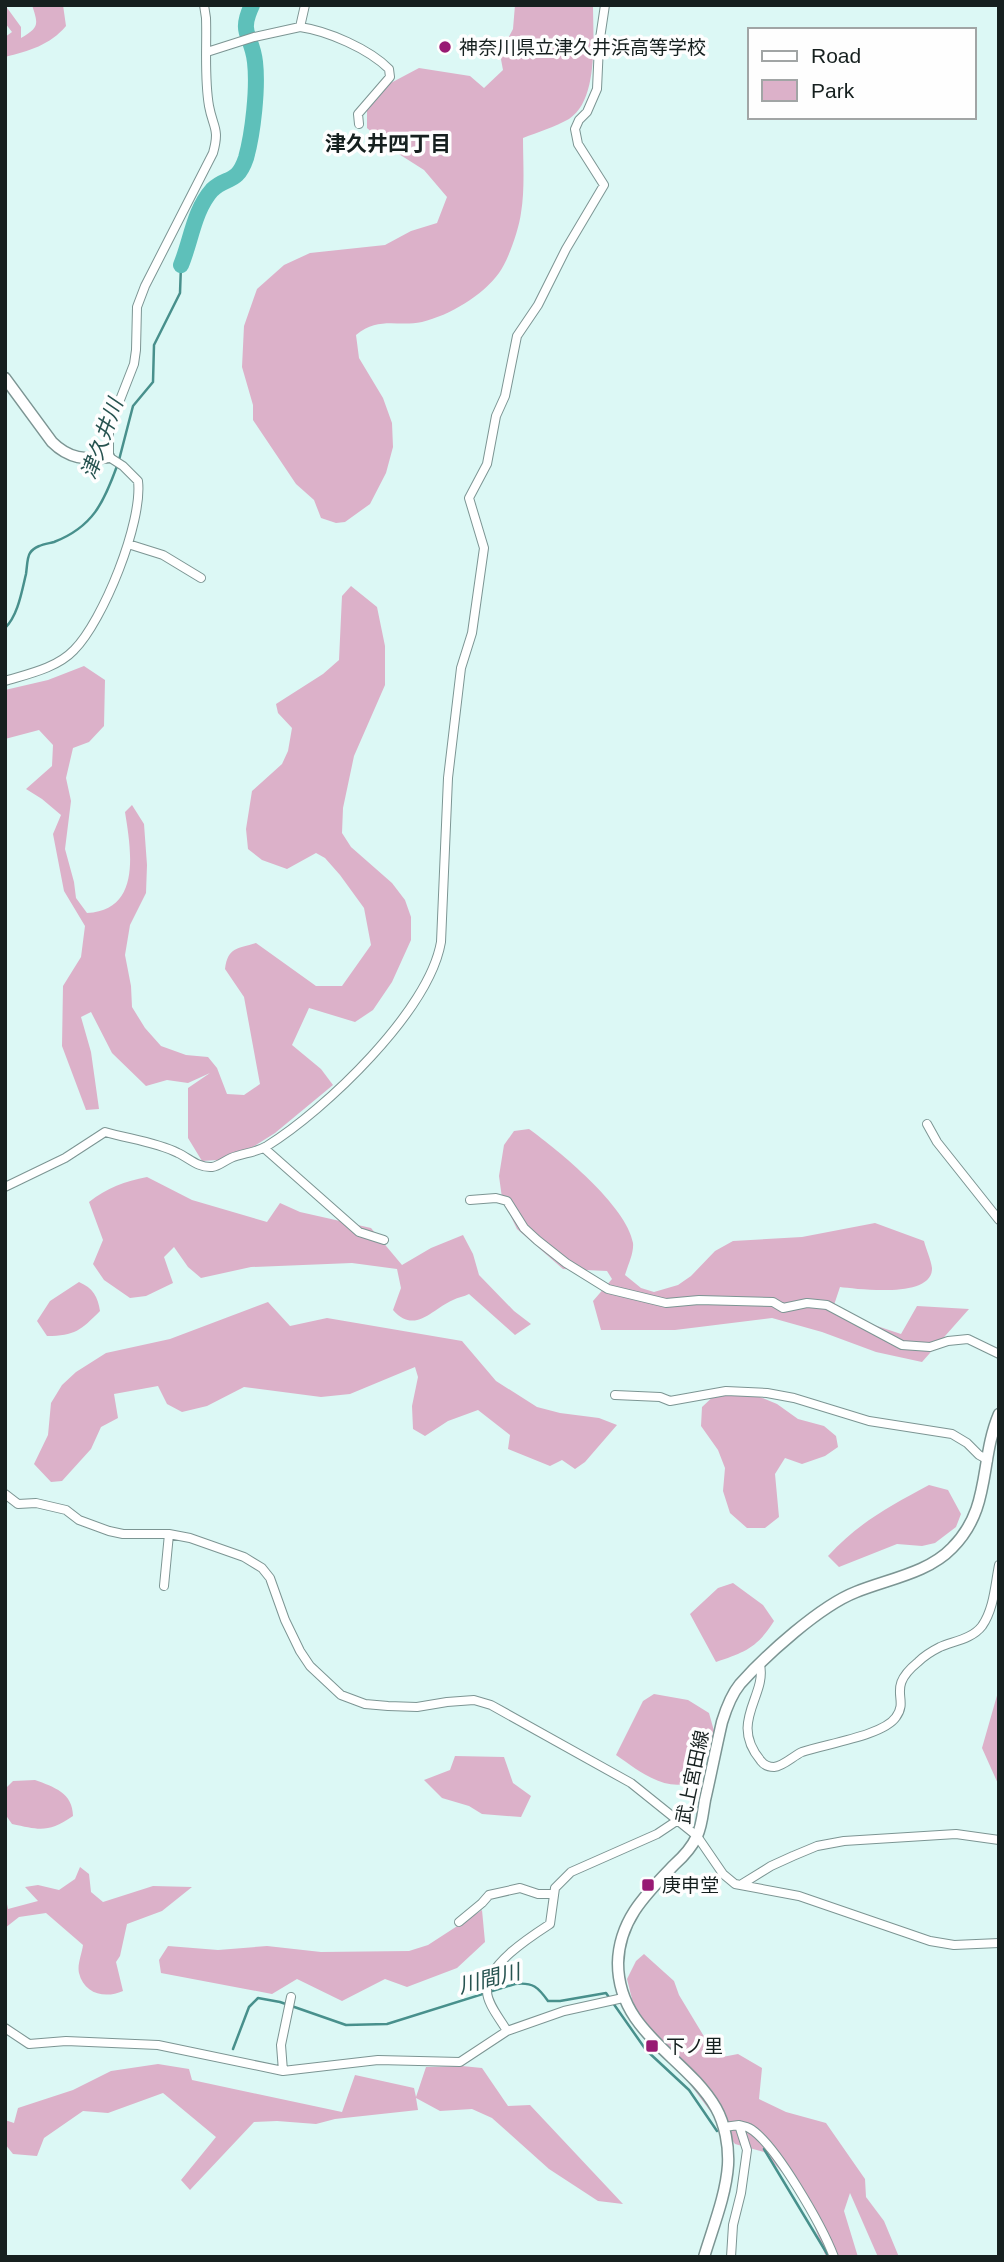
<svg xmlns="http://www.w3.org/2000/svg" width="1004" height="2262" font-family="Helvetica,'Noto Sans JP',sans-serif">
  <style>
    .green { fill: #dcb1c9 }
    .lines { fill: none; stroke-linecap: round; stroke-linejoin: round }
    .stream { stroke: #48908c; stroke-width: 2.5 }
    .river { stroke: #5ec0ba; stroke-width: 16 }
    .street-casing { stroke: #7c9593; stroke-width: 10 }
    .secondary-casing { stroke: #7c9593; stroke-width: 13 }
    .street { stroke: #fff; stroke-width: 8 }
    .secondary { stroke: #fff; stroke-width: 10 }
    .poi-dot { fill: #981a73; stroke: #fefefe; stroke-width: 2.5 }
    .labels { text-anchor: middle; stroke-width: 7; stroke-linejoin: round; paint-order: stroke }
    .poi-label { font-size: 19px; fill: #16201f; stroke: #fefefe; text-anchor: start }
    .street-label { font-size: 19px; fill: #16201f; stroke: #fefefe }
    .neighbourhood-label { font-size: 21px; font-weight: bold; fill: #16201f; stroke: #fefefe }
    .water-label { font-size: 21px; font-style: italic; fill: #275350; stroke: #fefefe }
  </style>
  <rect width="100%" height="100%" fill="#dcf8f5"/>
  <path class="green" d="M5,5l16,22v11c19,-11 17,-14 11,-33h31l3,21c-16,19 -37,25 -61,31v-20l7,-5 -7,-9z
    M515,5h78c0,31 6,95 -24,114 -14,8 -31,13 -46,19 0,24 2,51 -2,75 -2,16 -13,48 -22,60 -17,23 -49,42 -77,49 -25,5 -43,-6 -66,13l3,23 24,40 9,25 1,24 -7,26 -16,31 -25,18 -9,1 -15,-5 -7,-18 -18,-16 -43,-64v-15l-11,-38 2,-41 13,-37 27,-24 26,-12 75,-8 26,-14 26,-8 10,-26 -23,-27 -33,-21 -24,-21v-20l20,-23 32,-17 51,8 14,12 19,-18 -3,-16 13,-25z
    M351,586l26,21 8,39v39l-31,71 -11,52 -1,25 9,14 41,36 13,17 6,17v23l-19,42 -19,28 -18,12 -46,-14 -17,37 29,24 12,16 -58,48 -41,26 -32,2 -14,-23v-50l22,-15 -22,10 -21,-3 -21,6 -34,-33 -21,-41 -10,5 10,35 8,57 -13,1 -24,-64 1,-60 18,-29 4,-31 -21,-35 -11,-57 8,-19 -19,-16 -16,-10 26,-23 1,-21 -14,-15 -34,9v-49l43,-10 36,-14 21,14 -1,46 -15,16 -16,6 -7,30 5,23 -6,48 9,33 2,16 11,15c55,-3 44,-63 38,-101l7,-7 12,19 3,41 -1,28 -16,32 -5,30 6,31 1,21 13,21 16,18 25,9 22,2 9,11 10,26 17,1 16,-11 -16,-87 -19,-28c3,-22 12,-20 31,-26l60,43h26l29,-41 -7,-37 -24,-33 -15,-17 -9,-5 -29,16 -25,-9 -14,-11 -2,-20 6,-38 30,-27 6,-13 4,-23 -14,-15 -2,-9 47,-30 16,-14 3,-64z
    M529,1129c29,21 98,77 104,114 1,10 -5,22 -8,32l16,13 13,4 24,-7 13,-9 24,-25 18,-10 69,-4 73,-14 49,18c2,8 7,19 8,27 1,31 -74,21 -92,19l-8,24 69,23 16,-28 52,3 -47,53 -46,-10 -54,-20 -50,-14 -97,12h-74l-8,-29 19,-22 -5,-8 -44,-2 -46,-40 -15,-31 -3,-22 5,-31 10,-14z
    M147,1177l45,23 75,22 13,-19 20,9 71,16 31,37 29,-17 32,-13 10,19 6,21 35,36 17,13 -16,11 -46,-41c-5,3 -11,3 -16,6 -21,9 -38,35 -60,10l8,-22 -4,-19 -45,-6 -101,4 -50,11 -13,-11 -14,-20 -10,10 9,26 -27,13 -16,2 -26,-18 -11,-16 10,-24 -14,-38c18,-14 36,-21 58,-25z
    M79,1282c14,6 19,15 21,29 -19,19 -25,25 -53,25l-10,-15 13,-20z
    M268,1302l22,24 37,-8 135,23 34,40 41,26 23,6 39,5 18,7 -32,37 -10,7 -13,-9 -12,6 -42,-17 2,-14 -32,-25 -30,11 -23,15 -12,-7 -1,-23 6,-29 -3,-10 -65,27 -29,3 -77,-10 -37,19 -25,6 -15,-8 -9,-18 -44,8 4,24 -17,9 -10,22 -29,32 -11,1 -17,-18 14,-29 3,-32 11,-18 14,-13 30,-19 64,-14z
    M738,1388l39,16 21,15 26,7 12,10 2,11 -13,9 -23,8 -17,-6 -10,16 4,43 -14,11h-18l-17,-15 -7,-22 2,-23 -7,-18 -17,-24 1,-19 15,-14z
    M929,1485l19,5 13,24 -5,13 -21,16 -13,3 -25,-2 -58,23 -11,-11c30,-33 62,-50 101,-71z
    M733,1583l30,22 11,16c-17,27 -29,31 -58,41l-26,-48 28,-26z
    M999,1653v133l-17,-38 16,-56z
    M654,1694l34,6 21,13 5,18 -18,49c-28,15 -57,-9 -80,-25l27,-54z
    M455,1756l49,1 9,26 18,13 -10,21 -39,-3 -13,-8 -27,-8 -18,-18 26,-10z
    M35,1780c19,7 38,13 38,36 -25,17 -33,14 -61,8l-7,-10v-25l8,-8z
    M80,1867l9,7 2,18 12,10 50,-16 39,1 -30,24 -35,13 -7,32 -4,6 7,29c-18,8 -39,3 -44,-18 -2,-8 3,-20 4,-28l-37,-32 -27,4 -14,11v-34l3,15 30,-8 -13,-14 13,-2 21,5 16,-11z
    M482,1910l3,32 -28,26 -50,19 -22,-8 -43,22 -45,-22 -25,15 -111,-21 -2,-13 9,-14 50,4 49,-4 54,6 88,-1 19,-6z
    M644,1954l30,27 5,14 38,63 21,-4 24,14 -3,31 27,13 40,11 39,56 1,18 18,24 15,36h-21l-28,-64 -6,18 14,46h-32l-23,-61 -39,-44 -29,-8 -100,-133 -8,-32 9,-18z
    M158,2064l31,5 3,11 150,32 13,-37 59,13 2,9 10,-30 36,-1 20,2 26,38 22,-1 93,99 -25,-3 -49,-32 -57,-51 -20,-9 -32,2 -24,-13 2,12 -83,9 -19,5 -39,-3 -23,1 -64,68 -9,-10 35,-43 -53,-44 -55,20 -25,-2 -39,27 -7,18 -24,-2 -8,-10v-24l9,3 4,-15 55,-18 38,-19z"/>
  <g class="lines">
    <path class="stream" d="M119,460l14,-54 20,-24 1,-37 26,-52 1,-28
      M5,628c13,-12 17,-38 21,-54 1,-6 1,-17 4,-21 5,-8 17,-9 24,-11 39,-15 50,-40 63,-76
      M233,2049l16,-42 9,-9 22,4 66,23 41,-1 128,-40c18,-2 23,3 33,17h12l46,-8 40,57 43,40 28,41
      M764,2149l65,108"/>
    <path class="river" d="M181,265c10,-24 13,-55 31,-75 14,-14 25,-5 34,-32 7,-25 12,-70 9,-96 -3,-28 -17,-27 -3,-57"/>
    <g class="street-casing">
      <path id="street" d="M300,27c28,4 69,22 89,42l1,8 -32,37 1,10
        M207,52l47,-15 46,-10 5,-22
        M128,544l35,11 38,23
        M5,681c23,-7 52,-13 69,-31 29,-29 69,-128 64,-169l-15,-15 -14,-9v-29l25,-64 2,-14 1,-43 8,-21 68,-133c7,-25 0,-25 -4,-47 -5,-29 -2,-60 -3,-88l-2,-13
        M927,1124l10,18 62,78
        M264,1148l95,84 25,8
        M5,1187l60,-29 40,-26c24,7 51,10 73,21 11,5 20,15 34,14 7,-1 12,-6 19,-9 12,-5 24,-5 36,-12 58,-36 162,-135 174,-204l7,-164 13,-110 11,-35 12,-85 -15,-50 18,-34 9,-48 9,-20 12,-60 21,-31 28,-56 38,-64 -26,-41 -3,-15 4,-9 8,-8 10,-23 2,-44 6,-40
        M470,1200l26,-2 11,3 17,27 13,12 29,23 42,26 58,14 33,-3 74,2 10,6 24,-5 20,2 75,40 28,2 18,-6 20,-2 31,15
        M615,1395l45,2 10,4 56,-10 41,2 27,5 75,23 83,13 15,9 12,12 9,5
        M5,1494l13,10 18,-1 30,7 13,10 30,11 14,3h46l21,4 54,19 18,11 8,10 15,42 15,31 10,15 31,29 24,9 23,2 29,1 30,-5 27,-2 17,5 140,78 66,53 26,38 12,10 64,12 131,45 24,4 45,-2
        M164,1586l5,-52
        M760,1665c7,31 -32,57 1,96 3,4 8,6 13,6 10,-1 19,-11 28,-15 22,-8 81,-16 94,-35 14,-19 -11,-28 22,-55 6,-6 14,-11 22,-15 14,-6 32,-8 42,-21 12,-17 13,-41 17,-61
        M742,1884l29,-18 22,-10 24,-10 27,-5 112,-7 43,6
        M459,1922l23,-19 7,-8 31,-7 18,6h16
        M5,2028l24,16 37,-3 92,4 125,26 95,-11 82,2 47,-31 57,-20 59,-13
        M507,2031c-6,-11 -20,-27 -20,-40 -1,-26 43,-54 63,-67l5,-36 16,-16 86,-38 21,-14
        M283,2071l-2,-26 10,-48
        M739,2125c3,1 7,1 10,3 26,14 74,100 85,129
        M724,2127l15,-2 8,25 -6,43 -8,32 -2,32"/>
    </g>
    <g class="secondary-casing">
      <path id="secondary" d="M5,378l47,64c17,17 33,18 57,15
        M704,2257c9,-30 22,-62 24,-92 1,-19 -3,-41 -12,-57 -30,-52 -98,-75 -98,-145 1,-43 28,-69 56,-98 9,-8 18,-18 23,-29 5,-10 6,-25 8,-36 6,-26 11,-52 17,-78 4,-13 9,-27 18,-38 26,-29 80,-78 116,-92 32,-13 72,-19 96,-44 40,-40 27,-87 47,-134"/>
    </g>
    <use href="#street" class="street"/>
    <use href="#secondary" class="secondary"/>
  </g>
  <g class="poi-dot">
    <circle cx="445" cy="47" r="7"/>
    <rect x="641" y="1878" width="14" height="14" rx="3.5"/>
    <rect x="645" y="2039" width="14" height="14" rx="3.5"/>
  </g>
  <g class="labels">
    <g class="poi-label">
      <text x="459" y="54">神奈川県立津久井浜高等学校</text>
      <text x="662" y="1892">庚申堂</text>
      <text x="666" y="2053">下ノ里</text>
    </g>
    <g class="street-label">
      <text transform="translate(692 1777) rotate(-78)" y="7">武上宮田線</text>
    </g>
    <g class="neighbourhood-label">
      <text x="388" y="151">津久井四丁目</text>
    </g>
    <g class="water-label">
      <text transform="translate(102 439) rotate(-70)" y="7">津久井川</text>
      <text transform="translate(489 1979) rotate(-14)" y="7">川間川</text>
    </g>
  </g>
  <rect width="1004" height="2262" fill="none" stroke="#16201f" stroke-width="14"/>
  <rect x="748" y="28" width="228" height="91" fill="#fefefe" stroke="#a1a5a5" stroke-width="2"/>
  <rect x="762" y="51" width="35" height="10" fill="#ffffff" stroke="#a1a5a5" stroke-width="2"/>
  <text x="811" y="63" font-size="21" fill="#16201f">Road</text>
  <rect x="762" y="80" width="35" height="21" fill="#dcb1c9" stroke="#a1a5a5" stroke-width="2"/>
  <text x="811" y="98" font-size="21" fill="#16201f">Park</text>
</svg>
